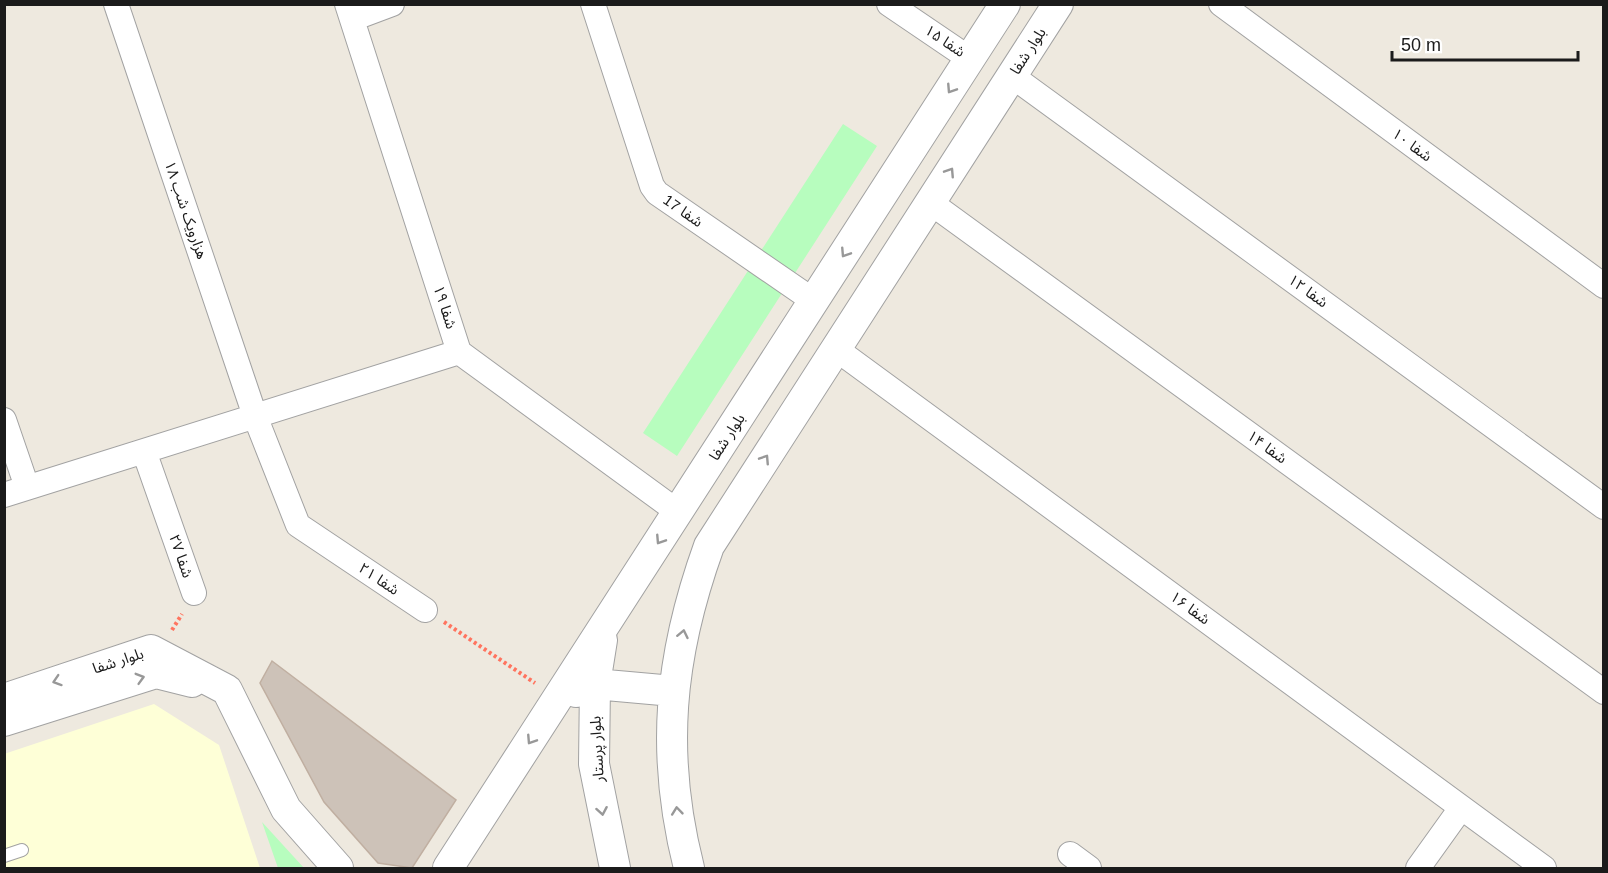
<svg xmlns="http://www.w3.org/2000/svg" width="1608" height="873" font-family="Helvetica,'Noto Sans Arabic',sans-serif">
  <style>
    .education { fill: #feffd7 }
    .park { fill: #b7fdbe }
    .building { fill: #cdc2b8; stroke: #c0afa1; stroke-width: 1.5 }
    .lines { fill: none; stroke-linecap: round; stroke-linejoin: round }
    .service-casing { stroke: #a2a2a2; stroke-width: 14 }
    .minor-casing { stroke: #a2a2a2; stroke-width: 26 }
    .tertiary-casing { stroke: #a2a2a2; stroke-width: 32 }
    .path { stroke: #ff745f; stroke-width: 4; stroke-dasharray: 3 3; stroke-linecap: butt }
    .service { stroke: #fff; stroke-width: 12 }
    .minor { stroke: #fff; stroke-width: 24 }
    .tertiary { stroke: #fff; stroke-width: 30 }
    .oneway { stroke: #989898 }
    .labels { text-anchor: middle; stroke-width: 4.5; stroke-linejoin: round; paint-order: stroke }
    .street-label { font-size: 15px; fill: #1b1b1b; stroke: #fff }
  </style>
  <rect width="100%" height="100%" fill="#eee9df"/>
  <path class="education" d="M154,704l65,41 41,123h-255l-1,-114z"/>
  <path class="park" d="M843,124l34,22 -200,310 -34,-23z
    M262,822l42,46h-26z"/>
  <path class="building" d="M272,661l184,139 -44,68 -34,-5 -54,-61 -64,-119z"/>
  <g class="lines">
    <g class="service-casing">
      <path id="service" d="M4,856l18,-6"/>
    </g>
    <g class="minor-casing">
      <path id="minor" d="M116,4l139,412 43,109 127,85
        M347,4l112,348 219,160
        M593,4l59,182 5,7 157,108
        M889,4l81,55
        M1221,4l383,282
        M352,19l40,-15
        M1012,76l592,431
        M931,203l673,489
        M836,349l708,519
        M4,420l23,67
        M144,451l50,142
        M4,495l455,-143
        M1070,854l19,14
        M1418,868l43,-60"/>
    </g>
    <g class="tertiary-casing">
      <path id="tertiary" d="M602,640l-7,44 -1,80 21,104
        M576,692l19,-8 78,7
        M4,699l147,-49 76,40 59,119 52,59
        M4,721l152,-48 36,9
        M448,868l557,-864
        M689,868c-29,-114 -20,-211 20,-322l349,-542"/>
    </g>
    <path class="path" d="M444,622l91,61
      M172,630l10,-16"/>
    <use href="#service" class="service"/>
    <use href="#minor" class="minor"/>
    <use href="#tertiary" class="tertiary"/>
  </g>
  <defs><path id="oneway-chevron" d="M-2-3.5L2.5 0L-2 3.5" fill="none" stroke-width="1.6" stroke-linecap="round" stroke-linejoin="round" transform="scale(1.5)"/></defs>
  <g class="oneway">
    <use href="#oneway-chevron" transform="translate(951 89) rotate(123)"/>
    <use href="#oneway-chevron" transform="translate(950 172) rotate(-57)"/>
    <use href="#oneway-chevron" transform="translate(845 253) rotate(123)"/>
    <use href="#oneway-chevron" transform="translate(765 459) rotate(-57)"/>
    <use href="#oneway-chevron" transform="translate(660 540) rotate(123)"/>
    <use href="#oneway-chevron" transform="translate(683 634) rotate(-78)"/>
    <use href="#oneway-chevron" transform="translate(140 678) rotate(-16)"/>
    <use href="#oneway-chevron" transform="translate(57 681) rotate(162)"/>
    <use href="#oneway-chevron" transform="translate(531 740) rotate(123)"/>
    <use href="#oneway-chevron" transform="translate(602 811) rotate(80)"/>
    <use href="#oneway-chevron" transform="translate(677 811) rotate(-96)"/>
  </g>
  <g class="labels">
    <g class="street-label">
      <text transform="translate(945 41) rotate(34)" y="5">شفا ۱۵</text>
      <text transform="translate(1028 51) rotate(-57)" y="5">بلوار شفا</text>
      <text transform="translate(1412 145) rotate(36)" y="5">شفا ۱۰</text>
      <text transform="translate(186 210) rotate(71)" y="5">هزارویک شب ۱۸</text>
      <text transform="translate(683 211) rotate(35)" y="5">شفا 17</text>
      <text transform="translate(1308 291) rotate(36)" y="5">شفا ۱۲</text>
      <text transform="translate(445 307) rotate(72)" y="5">شفا ۱۹</text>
      <text transform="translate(727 437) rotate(-57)" y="5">بلوار شفا</text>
      <text transform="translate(1267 447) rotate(36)" y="5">شفا ۱۴</text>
      <text transform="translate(181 556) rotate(71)" y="5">شفا ۲۷</text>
      <text transform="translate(379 579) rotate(34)" y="5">شفا ۲۱</text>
      <text transform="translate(1190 608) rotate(36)" y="5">شفا ۱۶</text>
      <text transform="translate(118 661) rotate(-18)" y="5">بلوار شفا</text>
      <text transform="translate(597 749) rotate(-93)" y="5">بلوار پرستار</text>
    </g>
  </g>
  <rect width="1608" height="873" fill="none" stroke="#1b1b1b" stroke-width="12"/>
  <path d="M1392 51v9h186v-9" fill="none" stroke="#1b1b1b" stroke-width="3"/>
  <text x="1401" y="51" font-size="18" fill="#1b1b1b" stroke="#ffffff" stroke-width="4.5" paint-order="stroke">50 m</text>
</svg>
